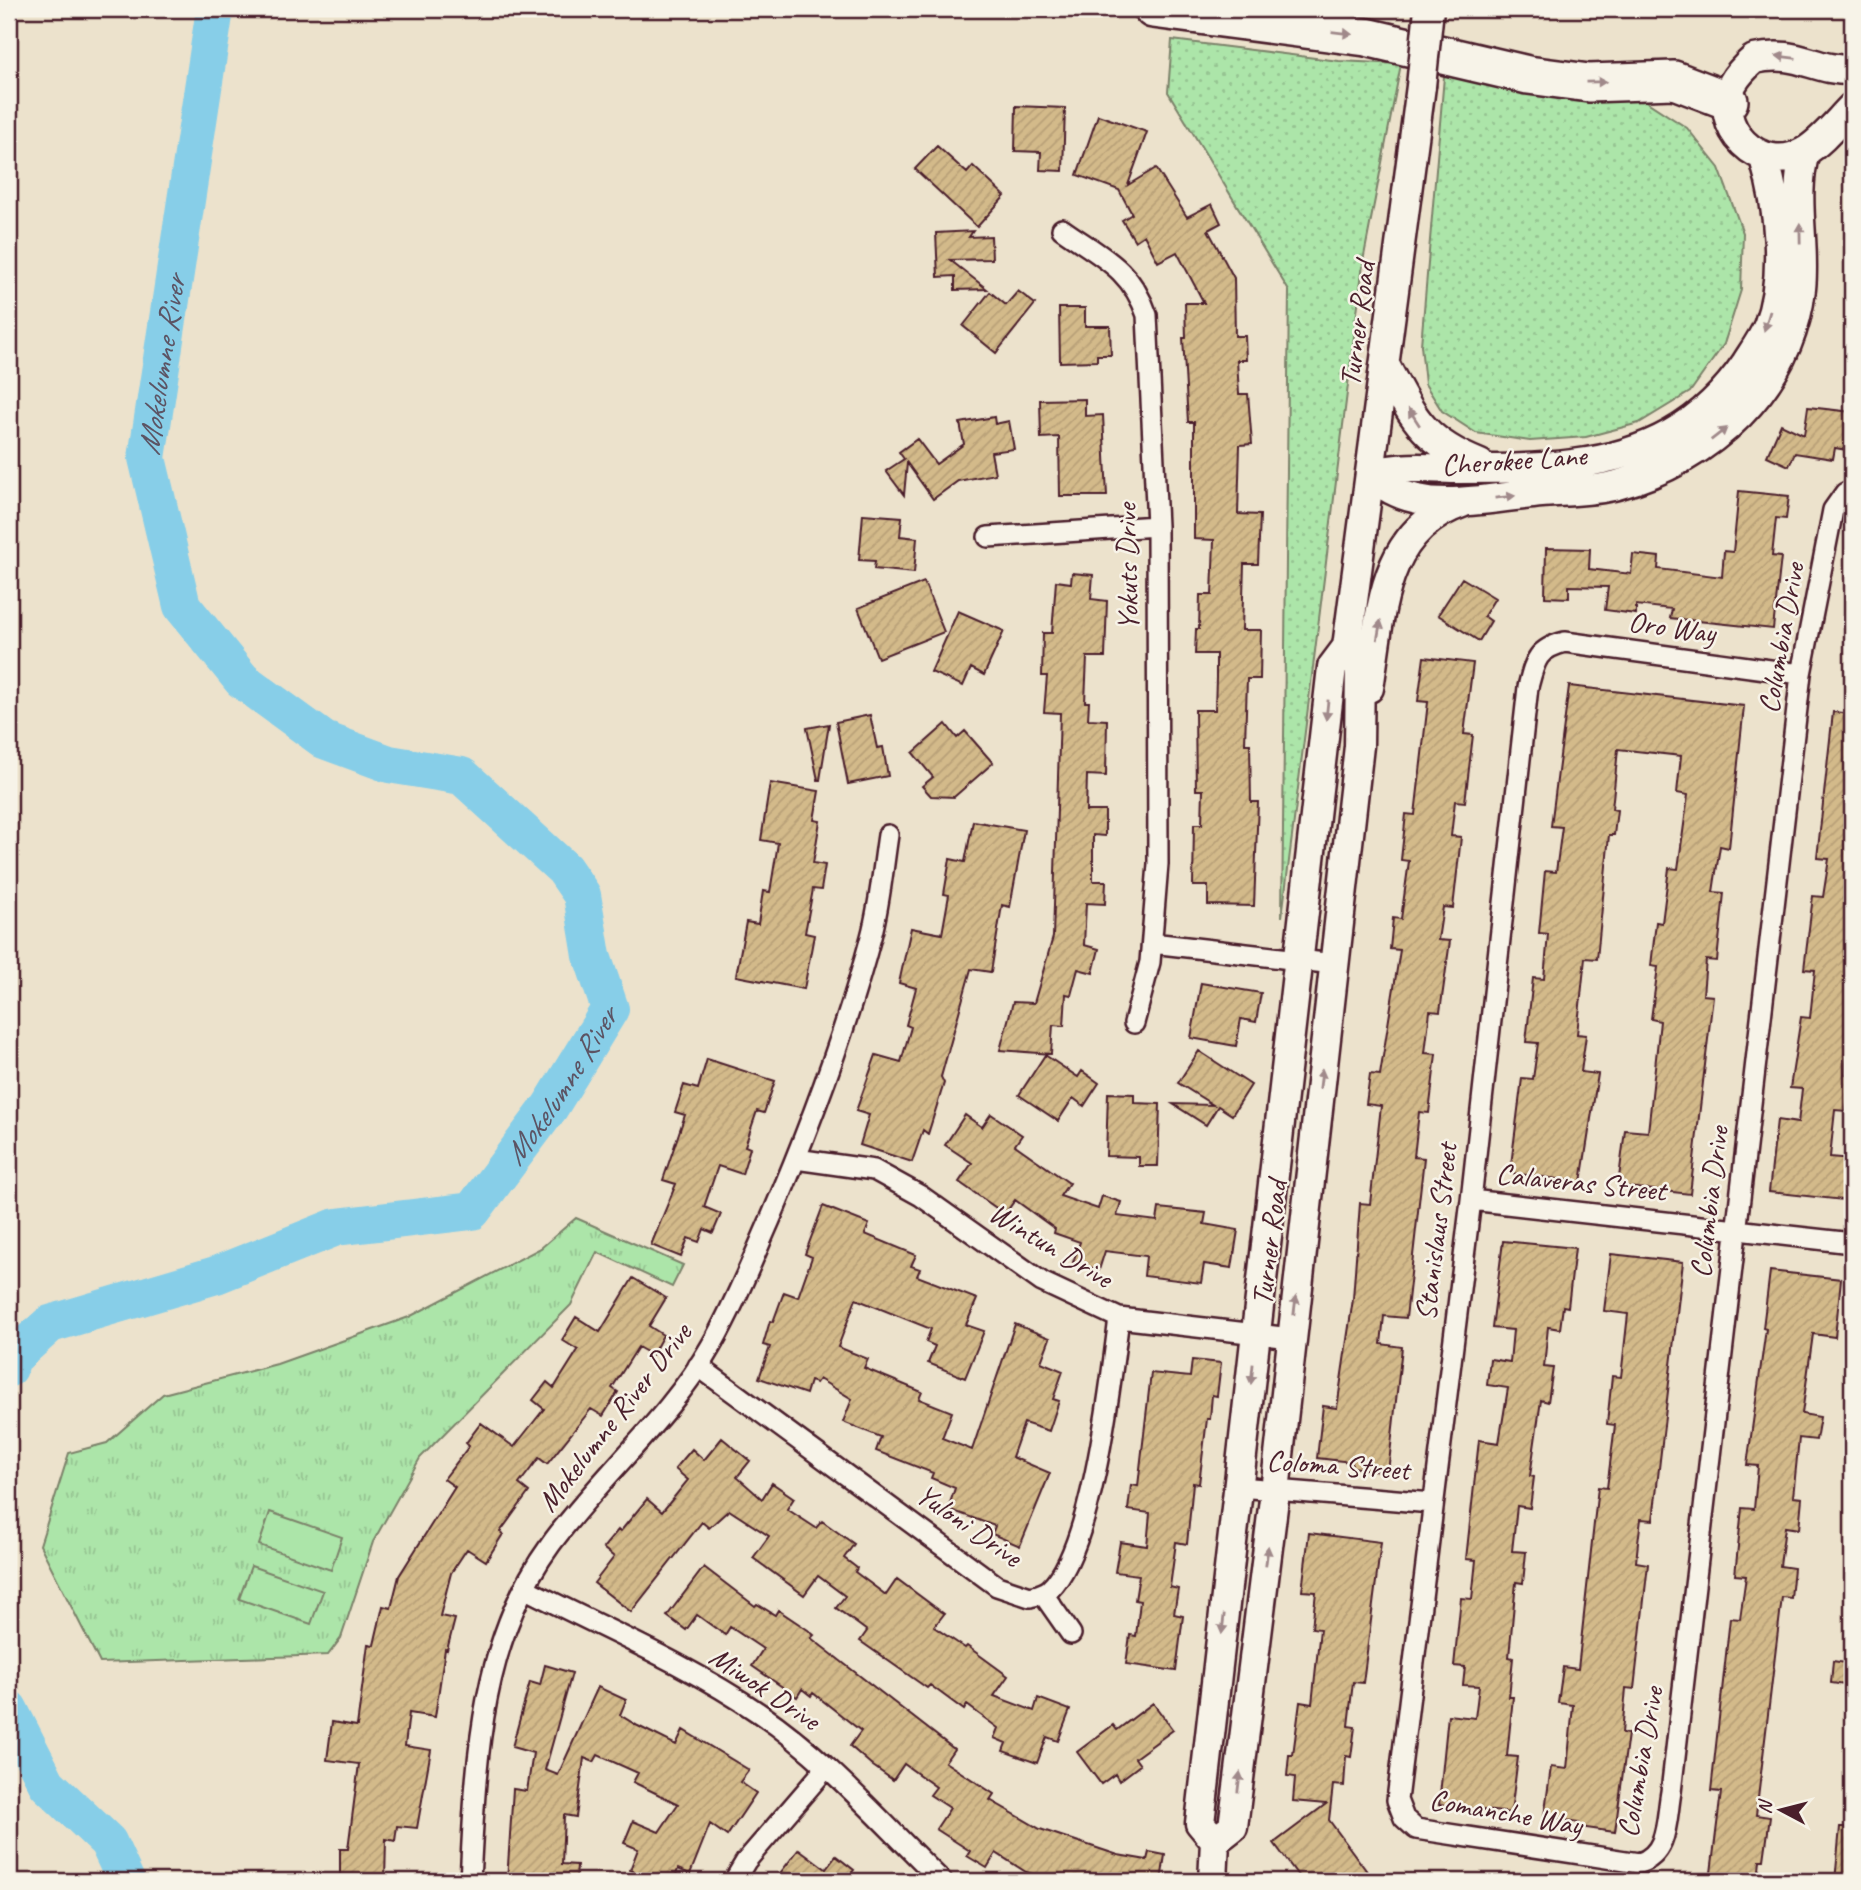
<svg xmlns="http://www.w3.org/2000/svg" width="1861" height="1890" font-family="Caveat,sans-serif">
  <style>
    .grass { fill: url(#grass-dots); stroke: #7b826a; stroke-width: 2 }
    .park { fill: url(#park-tufts); stroke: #7b826a; stroke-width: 2 }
    .garden { fill: #ace5a9; stroke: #7b826a; stroke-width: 2 }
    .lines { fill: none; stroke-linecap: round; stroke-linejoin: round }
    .river { stroke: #87cee8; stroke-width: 38 }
    .building { fill: url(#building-hatch); stroke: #4a1f2b; stroke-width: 2 }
    .street-casing { stroke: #4a1f2b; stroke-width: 24 }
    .secondary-casing { stroke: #4a1f2b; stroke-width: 33 }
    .highway-casing { stroke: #4a1f2b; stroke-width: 42 }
    .street { stroke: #f7f3e8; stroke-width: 19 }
    .secondary { stroke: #f7f3e8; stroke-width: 28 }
    .highway { stroke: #f7f3e8; stroke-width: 37 }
    .secondary-bridge-casing { stroke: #4a1f2b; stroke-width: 33; stroke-linecap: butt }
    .secondary-bridge { stroke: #f7f3e8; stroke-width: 28 }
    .oneway { fill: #a0898a }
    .labels { text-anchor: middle; stroke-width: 5; stroke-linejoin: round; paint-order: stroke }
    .street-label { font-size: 30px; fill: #4a1f2b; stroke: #f7f3e8 }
    .water-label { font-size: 32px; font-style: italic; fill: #5c5464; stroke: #f7f3e8 }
  </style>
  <defs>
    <pattern id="grass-dots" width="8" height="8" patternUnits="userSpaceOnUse" patternTransform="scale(1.75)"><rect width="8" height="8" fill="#ace5a9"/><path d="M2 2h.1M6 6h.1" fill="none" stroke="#96c492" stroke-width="1.8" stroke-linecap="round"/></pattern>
    <pattern id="park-tufts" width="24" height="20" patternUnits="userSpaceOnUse" patternTransform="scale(1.75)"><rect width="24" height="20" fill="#ace5a9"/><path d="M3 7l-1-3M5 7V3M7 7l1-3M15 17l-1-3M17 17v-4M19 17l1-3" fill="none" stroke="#96c492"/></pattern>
    <pattern id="building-hatch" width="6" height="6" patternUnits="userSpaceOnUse" patternTransform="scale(1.75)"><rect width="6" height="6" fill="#d3ba8a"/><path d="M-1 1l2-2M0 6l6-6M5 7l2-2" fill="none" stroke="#b79f77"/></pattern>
  </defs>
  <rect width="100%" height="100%" fill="#ece2cc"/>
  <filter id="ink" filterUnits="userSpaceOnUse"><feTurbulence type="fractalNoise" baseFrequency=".0143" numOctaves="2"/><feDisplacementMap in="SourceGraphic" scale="14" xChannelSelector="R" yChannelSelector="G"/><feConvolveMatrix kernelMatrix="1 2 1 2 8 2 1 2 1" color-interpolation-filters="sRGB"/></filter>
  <g filter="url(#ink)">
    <path class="grass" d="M1172,40l167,21 62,3 -37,192 -82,661 7,-626 -121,-199z
      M1445,65l199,35 43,28 32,40 24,65 -2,57 -17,54 -34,48 -51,31 -53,14 -56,4 -54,-8 -34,-22 -17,-27 -4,-39z"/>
    <path class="park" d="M576,1218l107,47 -11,22 -75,-35 -26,53 -151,153 -47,84 -32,96 -13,17 -228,8 -60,-118 29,-92 38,-10 56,-49 114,-30 132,-47 132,-69z"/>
    <path class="garden" d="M270,1512l72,25 -11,33 -72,-25z
      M251,1566l72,25 -12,33 -72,-25z"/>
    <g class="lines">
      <g class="river">
        <path id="s1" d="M9,1368l3,-10 38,-34 166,-49 120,-48 136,-16 78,-104 60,-98 -18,-53 -10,-61 -18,-26 -102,-93 -73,-12 -65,-24 -82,-60 -60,-74 -35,-148 68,-449"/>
        <path d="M9,1709l38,75 61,58 18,39"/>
      </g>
    </g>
    <path class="building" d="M1016,106l49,2 -2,63 -23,-1 1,-18 -26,-1z
      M1098,115l49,17 -19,53 28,-17 31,49 25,-13 9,19 -13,7 26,48 1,58h10l1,24h-9l2,34h9l4,50 -12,1 -2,69 22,1 -2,49h-14l-2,66h19l-1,49h-13l-2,65h5l1,58h7l-4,104 -46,-1v-19h-15l1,-62h8l1,-34h-7l-1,-80h20l1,-32v-24h-21l1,-25h3l1,-34h12l2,-55 -20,-1v-117h-6l-5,-84h3l-1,-35h19l-27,-51 -19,10 -14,-27 -9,6 -13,-21 10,-6 -13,-24 -42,-15z
      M937,146l30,27 6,-7 32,30 -28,31 -62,-58z
      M973,231l-4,6 22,-1 1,23 -42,1 37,29 -32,1v-14l-17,1 -2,-44z
      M1018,291l17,13 -39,49 -33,-27 27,-34 16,13z
      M1059,308h26v18h25l1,29h-14v6l-37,1z
      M1085,399v17l18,-1 4,81h-47l-1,-59 -18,1 -1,-38z
      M1808,407l44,5 -5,38 -12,-2 -2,11 -38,-6 -6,13 -22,-10 14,-32 23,11z
      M994,417l1,7 14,-3 5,28 -23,3 4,22 -37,7 -25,18 -26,-36 -3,32 -18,-24 18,-12 -5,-7 18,-13 19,25 28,-20 -4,-21z
      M1739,491l50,5 -3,23 -10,-1 -4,38 9,1 -8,72 -103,-11 2,-9 -36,-4v9l-31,-4 3,-23 -39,-1v12l-24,-1 1,-49 44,1 -1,20 42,5 2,-20 26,3 -1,12 64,8 2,-26 9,1z
      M863,514l39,3 -2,19 17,2 -3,35 -40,-4 1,-8 -16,-1z
      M1072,573l21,2 -2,24 16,2 -2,56h-18l-2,45h4l-1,17 19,1 -1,56 -19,-1 -1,36h19v25l-12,-1v46h13l-1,23 -19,-1 -2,42 15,4 -6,24 -15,-4 -7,26 -5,-1 -2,32 -11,-1 -2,29 -51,-4 13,-48 21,1 19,-66 7,-224 -16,-1 3,-36h-5l1,-43h9l4,-52 15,2z
      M1462,578l33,20 -11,18 7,5 -12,20 -41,-26z
      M924,582l20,50 -66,26 -20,-50z
      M958,611l46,20 -20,44 -13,-7 -8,18 -32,-14z
      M1424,657l49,6 -9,71 9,1 -8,67 -10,-1 -4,35 10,1 -8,71 -10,-1 -5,33 12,1 -10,71 -10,-1 -5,42 11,1 -7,59 -10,-1 -5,45 10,1 -18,160 -22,-2 -3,28 21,3 -14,125 -37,-5 1,-5 -35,-4 6,-52 14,2 16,-109 7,-96 10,1 11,-98 -15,-2 4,-30 10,1 20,-125 -10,-1 3,-31 8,1 8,-58 -8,-1 5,-46 9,1 13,-113 -10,-1z
      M1569,686l175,20 -15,142 -9,-2 -7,46 11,1 -7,68 -11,-1 -3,35 10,1 -23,198 -72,-8 7,-56 23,2 12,-111 -9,-2 7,-52 -7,-1 5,-44 6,1 7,-55 9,1 10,-74 -11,-2 4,-37 -63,-7 -6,60 5,1 -3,25h-5l-12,124 -12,-1 -8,76 9,1 -5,37 17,2 -17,108 -71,-9 12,-95 11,1 5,-36 -12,-1 7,-64 11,1 4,-45 -9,-1 6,-62 11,1 6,-45 -11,-1z
      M1833,712l19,2v284l-7,76 5,1 -4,36 -11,-1 -5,47 22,2v42l-83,-9 8,-72 21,3 4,-34 -12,-1 11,-71 9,1 5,-48 -11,-1 9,-73 10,1 6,-38 -12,-1z
      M870,715l7,33 6,-1 5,29 -40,8 -12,-62z
      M829,724l-9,56h-2l-11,-52z
      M946,724l11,14 8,-7 28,32 -39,34 -23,-1 -9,-10 11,-9 -20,-24z
      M770,783l49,8 -5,29 6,1 -7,42 12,2 -4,25 -8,-1 -8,44 9,2 -10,54 -68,-13 10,-54 12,2 5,-33 7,1 8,-49 -17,-3z
      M973,821l51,9 -14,77 -8,-2 -11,67 -20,-3 -30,108 3,6 -16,51 -5,-4 -11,32 -52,-17 9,-30 -13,-4 20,-56 25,7 10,-35 -5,-2 10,-37 -17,-5 12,-55 31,6 7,-39 -5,-1 6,-35 15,3z
      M1201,983l60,10 -5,29 -15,-3 -5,27 -45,-8z
      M1199,1051l52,34 -19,30 -14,-9 -12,19 -33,-21 40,1 -35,-22z
      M1045,1055l33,22 4,-6 17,12 -15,23 -11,-8 -15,23 -39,-26z
      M707,1059l68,22 -11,32 -7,-2 -12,35 5,2 -8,26 -24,-8 -14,41 17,7 -8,19 -9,-4 -5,13 -11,-4 -7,19 -30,-12 25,-61 -13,-4 22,-65 -10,-3 9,-27 14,4z
      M1108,1093l26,1v9l26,1 -2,62h-19v-9l-33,-1z
      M991,1114l31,21 -7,10 54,38 -9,13 38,13 4,-13 19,6 -4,14 40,5 2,-13 47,5 -2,11 34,6 -6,38 -28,-4 -3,19 -57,-7 2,-20 -41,-5 -6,19 -26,-8 7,-20 -26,-9 1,-4 -40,-29 -10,14 -46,-32 13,-19 -27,-18 20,-30 17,12z
      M823,1206l46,18 -4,10 51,21 -5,11 9,3 -3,7 60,23 -11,26 18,6 -19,47 -37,-15 7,-17 -9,-4 5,-13 -75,-30 -18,48 30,12 -4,9 58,24 -3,7 33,13 -10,26 30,12 43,-126 35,14 -9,24 22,9 -10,28 6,2 -10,30 -25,-8 -12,34 38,16 -30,73 -28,-12 3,-8 -47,-17 7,-21 -24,-10 2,-5 -57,-22 5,-14 -38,-15 9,-23 -33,-20 -3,4 -6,-2 -4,13 -47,-16 11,-31 -7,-2 7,-24 3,1 11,-30 14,5 14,-40 -7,-3z
      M1503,1241l72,7 -7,59 -5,-1 -3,23 -12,-2 -4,40 9,1 -5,34 -7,-2 -11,76 4,1 -4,31 -13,-2 -5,45 14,1 -3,31 -7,-1 -7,75 4,1 -4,39h4l-6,59 11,1 -7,56 -72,-8 9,-90 27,3 4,-32 -16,-1 2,-18 -11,-1 7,-68 11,1 4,-39 -10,-1 13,-119 20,3 9,-55 -21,-3 3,-26 20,3 3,-32 -21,-2z
      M1611,1254l72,8 -30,258 -12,-1 -3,24 -2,19 12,2 -14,125 -8,-1 -4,45 6,1 -13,98 -36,-5v-5l-35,-5 7,-50 16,2 6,-64 -15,-2 5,-36 15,2 20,-182 9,1 8,-63 -8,-1 5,-48 9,1 7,-63 -24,-3z
      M1770,1271l71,8 -6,58 -22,-3 -11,80 18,3 -4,23 -17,-2 -6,59 9,1 -3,31 -14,-2 -5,39 14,2 -3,30 -9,-1 -26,218 14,2 -6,43h-4l-2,21h-48l11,-89 -10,-1 19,-173 10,1 6,-43 -11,-1 7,-67 12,1 4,-43 -11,-1 19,-136 -3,-1z
      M633,1278l33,20 -17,28 14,9 -11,20 -14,-8 -26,41 6,4 -15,24 -12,-7 -44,55 -8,-6 -20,26 10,8 -29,40 3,2 -17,27 -19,-12 -16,24 -11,43 15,3 -8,31 -2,-1 -10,68 -26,-4 -4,33 26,4 -14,78 -20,-2 -2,15 -9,-2 -1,42h-45v-32h8l11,-85 -32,-4 5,-38 25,4 11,-82 6,1 9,-39 8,2 8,-32 56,-89 -11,-8 25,-33 -3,-3 15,-20 33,24 30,-38 -11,-9 14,-18 7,6 24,-38 -16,-10 14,-23 24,15z
      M1192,1360l29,3 -4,33 -5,-1 -2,24h-3l-8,65 -6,-1 -6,61 -11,-2 -6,45 8,2 -4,25 9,2 -7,55 -50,-7 4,-29 6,1 4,-35 -5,-1 4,-25 -24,-3 5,-30 27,4 3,-33 -22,-3 3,-25 7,1 13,-113 39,4z
      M722,1438l28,23 -13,16 25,22 10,-16 22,15 -7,11 29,19 6,-7 32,23 -10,14 13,10 -2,4 31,23 11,-16 47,35 -10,13 31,21 2,-2 41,30 -14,20 40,15 4,-13 32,12 -12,31 -11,-4 -10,26 -34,-12 3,-8 -12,-5 4,-10 -31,-23 -3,5 -34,-25 -3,3 -67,-47 7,-10 -31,-23 9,-12 -27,-20 -14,19 -51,-37 16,-22 -40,-26 -20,18 -7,-6 -71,90 -37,-29 20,-26 -11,-9 15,-18 2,2 27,-33 15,13 26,-32 -13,-11 17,-20 12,11z
      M1309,1533l72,9 -18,141 -10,-1 -5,44 7,1 -4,30 -5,-1 -2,30 -11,-1 -4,35 45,61h-72l-28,-38 52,-39 -33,-3 2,-24 -8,-1 2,-21h4l7,-53 12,2 8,-75 -8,-1 4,-36 -14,-1z
      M704,1567l51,39 2,-2 18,11 3,-5 30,20 6,5 -3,3 143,111 -9,13 49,32 -4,6 50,29 78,26 29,5 2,-8 16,3 -4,26h-105l-30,-9 -30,-19 -9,15 -20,-12 3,-5 -34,-22 14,-21 -20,-13 6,-8 -32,-23 -11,16 -20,-14 -23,-20 11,-15 -48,-38 -2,3 -9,-7 -5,8 -45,-31 11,-17 -33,-22 -5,8 -28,-20 -11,15 -19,-14z
      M1833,1661l19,3v22l-21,-3z
      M545,1665l27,8 -27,97 13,5 40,-88 28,13 -6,15 18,11 38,19 7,-15 66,40 -9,12 16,11 -29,43 -17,-12 -20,50 -12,-5 -4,12h-17l-27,-11 8,-21 -14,-6 9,-22 26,11 19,-28 -45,-22 5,-9 -40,-18 -4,7 -10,-4 -8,59 -12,-2 -2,49 15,1 -1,16h-69l6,-92 14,2 6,-38 -21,-6 18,-65 10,3z
      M1153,1703l20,27 -38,28 5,7 -21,16 -4,-7 -14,10 -24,-32 36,-27 4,5z
      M1840,1827h12v54h-17z
      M799,1849l27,20 10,-13 18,14 -9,11h-71z"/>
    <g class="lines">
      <g class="street-casing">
        <path id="street" d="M1062,229c38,27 69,39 85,86l10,211 1,338 -8,98 -16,61
          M988,537l169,-11
          M1801,674l-236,-32c-28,7 -30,18 -37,45l-57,513 -74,600 7,18 12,11 223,34c30,-9 27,-44 32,-71l130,-1118 32,-164 12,-17 7,-3
          M1152,943l182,21
          M796,1159l78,11 47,26 121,86 77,36 172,20
          M1471,1200l381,43
          M698,1366l299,220 33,11c8,-2 14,-3 20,-8 43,-41 61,-209 69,-271
          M1239,1487l193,16
          M524,1588c78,40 162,75 235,125 68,46 124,111 183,168
          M1043,1594l28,40
          M470,1881c6,-116 9,-239 81,-337 48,-66 120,-127 160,-198 23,-40 40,-83 59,-126 39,-91 75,-186 101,-283 9,-33 12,-69 17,-102
          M734,1881l12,-20 80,-93"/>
      </g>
      <g class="secondary-casing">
        <path id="secondary" d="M1852,70c-39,1 -54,-21 -98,-11 -8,7 -16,15 -21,24 -23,43 27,94 71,69 18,-10 34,-31 48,-45
          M1385,365c28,52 37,76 95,99
          M1372,473c6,5 12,13 20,17 41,22 97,8 141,4 27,-3 58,-2 84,-9 93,-25 173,-98 184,-196 5,-46 -9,-92 4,-137
          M1372,473c29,-7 55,-5 84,-4 39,0 79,0 117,-5 75,-9 131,-39 173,-101 7,-11 17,-25 22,-37 19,-50 11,-118 -4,-168
          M1369,688c12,-73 11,-157 93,-185
          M1215,1841l18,-14 42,-336 84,-745 1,-81 -13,-18
          M1213,1881l2,-40 -15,-18 132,-1156 15,-20 74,-561"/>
      </g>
      <g class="highway-casing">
        <path id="highway" d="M1153,9l213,28 162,38 61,8 85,-3 55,21"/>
      </g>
      <use href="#street" class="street"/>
      <use href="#secondary" class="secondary"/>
      <use href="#highway" class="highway"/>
      <g class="secondary-bridge-casing">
        <path id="secondary-bridge" d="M1421,86l8,-77"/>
      </g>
      <use href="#secondary-bridge" class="secondary-bridge"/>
    </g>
    <defs><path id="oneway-solid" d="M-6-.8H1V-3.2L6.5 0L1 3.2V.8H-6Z" transform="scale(1.75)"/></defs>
    <g class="oneway">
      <use href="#oneway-solid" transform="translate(1342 33) rotate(7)"/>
      <use href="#oneway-solid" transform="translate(1786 57) rotate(-173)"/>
      <use href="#oneway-solid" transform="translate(1596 82) rotate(-1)"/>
      <use href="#oneway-solid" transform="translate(1800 233) rotate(-91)"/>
      <use href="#oneway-solid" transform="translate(1767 321) rotate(107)"/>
      <use href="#oneway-solid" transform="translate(1414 417) rotate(-123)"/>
      <use href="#oneway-solid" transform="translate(1719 434) rotate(-38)"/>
      <use href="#oneway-solid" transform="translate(1505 497) rotate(-6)"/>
      <use href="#oneway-solid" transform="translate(1379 630) rotate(-80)"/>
      <use href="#oneway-solid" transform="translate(1327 710) rotate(96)"/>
      <use href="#oneway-solid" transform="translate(1321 1079) rotate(-83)"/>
      <use href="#oneway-solid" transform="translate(1295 1305) rotate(-83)"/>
      <use href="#oneway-solid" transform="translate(1252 1374) rotate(96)"/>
      <use href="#oneway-solid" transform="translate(1267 1556) rotate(-83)"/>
      <use href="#oneway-solid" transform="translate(1223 1624) rotate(97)"/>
      <use href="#oneway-solid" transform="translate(1239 1782) rotate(-83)"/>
    </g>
  </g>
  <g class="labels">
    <g class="street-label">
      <text transform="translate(1357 324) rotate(-83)" y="10">Turner Road</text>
      <text transform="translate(1514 460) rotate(-4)" y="10">Cherokee Lane</text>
      <text transform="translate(1127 567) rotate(-91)" y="10">Yokuts Drive</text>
      <text transform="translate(1672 627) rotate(8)" y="10">Oro Way</text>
      <text transform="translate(1781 638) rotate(-80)" y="10">Columbia Drive</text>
      <text transform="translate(1581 1182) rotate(6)" y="10">Calaveras Street</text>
      <text transform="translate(1709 1202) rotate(-83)" y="10">Columbia Drive</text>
      <text transform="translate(1436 1232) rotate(-83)" y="10">Stanislaus Street</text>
      <text transform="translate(1269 1243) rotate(-83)" y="10">Turner Road</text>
      <text transform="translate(1051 1245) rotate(31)" y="10">Wintun Drive</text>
      <text transform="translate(614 1417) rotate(-52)" y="10">Mokelumne River Drive</text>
      <text transform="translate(1338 1465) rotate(4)" y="10">Coloma Street</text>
      <text transform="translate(969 1525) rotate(35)" y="10">Yuloni Drive</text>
      <text transform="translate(765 1688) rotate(34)" y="10">Miwok Drive</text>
      <text transform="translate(1640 1762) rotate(-80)" y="10">Columbia Drive</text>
      <text transform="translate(1506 1812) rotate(10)" y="10">Comanche Way</text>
    </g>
    <g class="water-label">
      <text dy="11" stroke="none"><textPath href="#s1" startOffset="1619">Mokelumne River</textPath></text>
      <text dy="11" stroke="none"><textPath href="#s1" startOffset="654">Mokelumne River</textPath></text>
    </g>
  </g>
  <rect width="1861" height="1890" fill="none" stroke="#f7f3e8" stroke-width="35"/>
  <rect x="18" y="18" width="1826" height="1855" fill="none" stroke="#4a1f2b" stroke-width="2.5" filter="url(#ink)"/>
  <g transform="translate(1781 1810) rotate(277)" stroke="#f7f3e8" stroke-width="5" paint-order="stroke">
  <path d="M0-5L12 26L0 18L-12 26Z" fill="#4a1f2b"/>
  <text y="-10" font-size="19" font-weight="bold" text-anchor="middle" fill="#4a1f2b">N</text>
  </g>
</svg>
